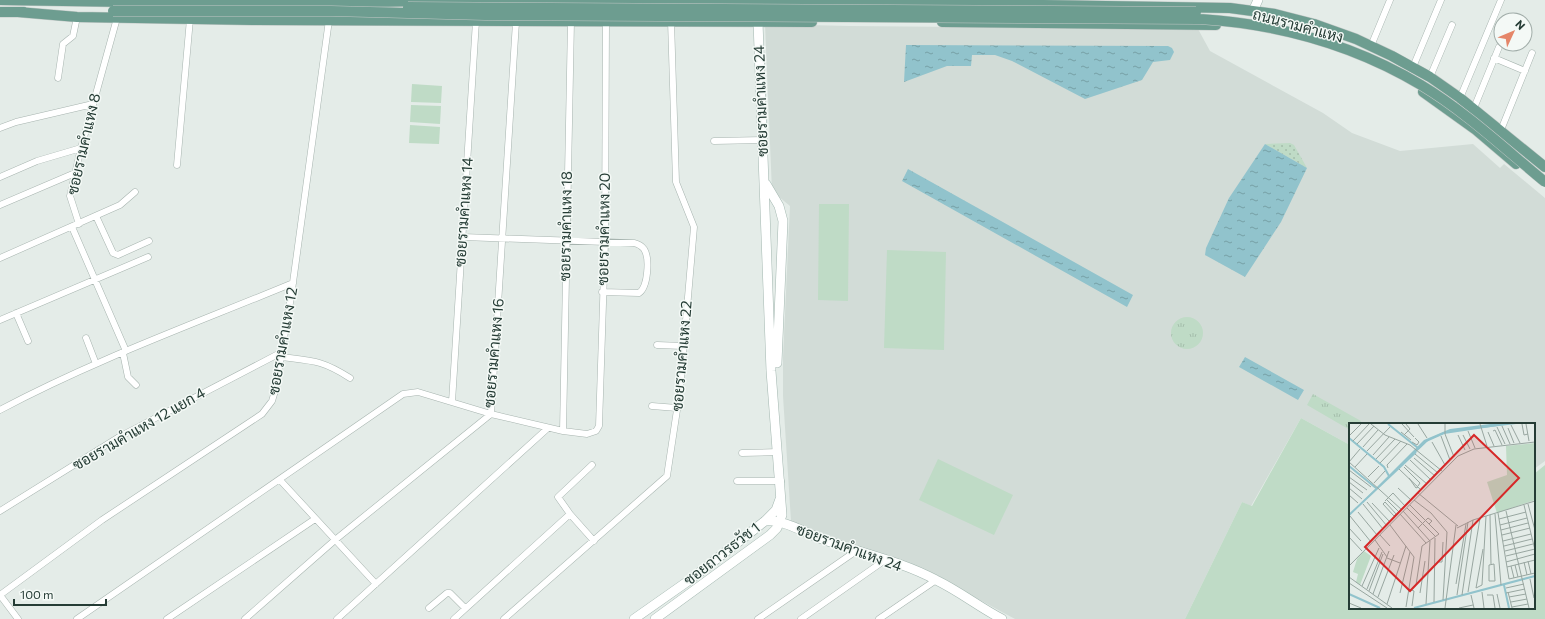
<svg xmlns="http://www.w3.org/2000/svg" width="1545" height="619" font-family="Commissioner,Sarabun,sans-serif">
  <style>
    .built { fill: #d2dcd7 }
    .grass { fill: url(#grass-tufts) }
    .garden { fill: url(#garden-dots) }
    .pitch { fill: #bfdbc6 }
    .water { fill: url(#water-ripples) }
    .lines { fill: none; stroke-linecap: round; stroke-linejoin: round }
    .street-casing { stroke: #a7b4af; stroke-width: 7 }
    .secondary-casing { stroke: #a3b7b0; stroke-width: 10 }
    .primary-casing { stroke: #c2c8c6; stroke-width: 11 }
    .street { stroke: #fff; stroke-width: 6 }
    .secondary { stroke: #fff; stroke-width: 9 }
    .primary { stroke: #6d9d90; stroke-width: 10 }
    .primary-bridge-casing { stroke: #c2c8c6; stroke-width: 11; stroke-linecap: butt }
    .primary-bridge { stroke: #6d9d90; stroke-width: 10 }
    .labels { text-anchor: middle; stroke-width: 3; stroke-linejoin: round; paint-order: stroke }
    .street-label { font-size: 15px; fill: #253c35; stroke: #f4f9f6 }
    .inset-river { fill: none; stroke: #91c3cc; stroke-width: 2 }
    .inset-road { fill: none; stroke: #98a6a0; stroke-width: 1 }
    .view { fill: #d62828; fill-opacity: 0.15; stroke: #d62828; stroke-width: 2 }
    .inset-edge { fill: none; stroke: #253c35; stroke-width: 2 }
  </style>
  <defs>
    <pattern id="grass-tufts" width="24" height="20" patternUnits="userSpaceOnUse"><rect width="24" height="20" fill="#bfdbc6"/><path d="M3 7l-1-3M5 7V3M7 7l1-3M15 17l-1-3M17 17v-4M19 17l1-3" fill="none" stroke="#a4bdab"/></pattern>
    <pattern id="garden-dots" width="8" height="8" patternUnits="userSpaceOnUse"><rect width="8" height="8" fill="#bfdbc6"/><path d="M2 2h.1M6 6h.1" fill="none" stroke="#a4bdab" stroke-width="1.8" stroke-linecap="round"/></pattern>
    <pattern id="water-ripples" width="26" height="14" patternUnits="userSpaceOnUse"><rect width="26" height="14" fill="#91c3cc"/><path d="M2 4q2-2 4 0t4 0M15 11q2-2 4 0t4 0" fill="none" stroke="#76a0a6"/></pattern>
  </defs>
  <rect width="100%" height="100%" fill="#e4ece8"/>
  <path class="built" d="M765,24l84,2 349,3 12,22 113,62 29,20 48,18 73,-7 27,24 4,-4 41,34v263l-11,8v-45h-184v21l-49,-27 -50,88 -9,-4 -57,117h-170l-89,-48 -92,-32 -43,-18 -8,-125v-38l7,-152 -18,-15z"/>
  <path class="grass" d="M1171 333a16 16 0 1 1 32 0a16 16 0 1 1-32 0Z
    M1313,394l48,27 -1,3h-10v6l-43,-25z"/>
  <path class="garden" d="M1290,143l4,2 13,23 -42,-24z"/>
  <path class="pitch" d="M412,84l30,2 -1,17 -30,-1z
    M411,105l30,1 -1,18 -30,-2z
    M410,125l30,2 -1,17 -30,-1z
    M819,204h30l-1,97 -30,-1z
    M887,250l59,2 -2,98 -60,-2z
    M1301,418l49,27v163h184v-134l11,-9v154h-360l57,-117 10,4z
    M938,459l75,36 -19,40 -75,-35z"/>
  <path class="water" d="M906,45l262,1 4,2 2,4 -4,8 -17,2 -11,18 -57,19 -73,-38 -17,-6h-23l-1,11h-24l-43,16z
    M1265,144l42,24 -26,54 -36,55 -40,-22 1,-7 23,-50z
    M908,169l225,126 -6,12 -225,-126z
    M1245,357l59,33 -6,10 -59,-33z"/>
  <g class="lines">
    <g class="street-casing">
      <path id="street" d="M1371,46l19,-46
        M1494,58l31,13
        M1413,67l28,-67
        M1430,77l22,-52
        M58,78l5,-34 10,-8 4,-19
        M1460,98l41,-98
        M1474,108l25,-61
        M0,128l16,-6 77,-18
        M1501,130l31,-77
        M714,141l49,-1
        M177,165l13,-146
        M0,177l37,-16 44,-13
        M0,205l75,-32
        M96,216l17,37 5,2 31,-14
        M79,224l-9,-28 11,-48 36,-130
        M72,227l54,124
        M463,237l171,6c4,1 7,2 10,6 6,9 4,38 -5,44l-37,-1
        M0,258l120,-53 15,-13
        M16,313l12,28
        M0,320l148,-63
        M86,338l10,26
        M657,345l26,1
        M123,353l5,24 8,8
        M281,357c32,4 41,3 69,21
        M452,402l24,-381
        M652,406l25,2
        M0,410c94,-50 194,-86 293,-127
        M563,431l8,-410
        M742,453l36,-1
        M592,465l-34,32 12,17 24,27
        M280,480l96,104
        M737,481h44
        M0,511l119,-74 163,-85
        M0,595l102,-75 160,-106 10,-13 3,-10 16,-94 38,-277
        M0,595l18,24
        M429,608l18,-15h3l15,15
        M77,619l326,-225 15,-2 73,22 72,17 24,3 9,-3 3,-5 6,-184 1,-220
        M167,619l148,-100
        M245,619l90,-79 156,-126 25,-392
        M337,619l211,-191
        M454,619l116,-105
        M504,619l163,-143 13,-86 14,-163 -18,-45 -5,-161
        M758,619l98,-68
        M801,619l84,-59
        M879,619l57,-39"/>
    </g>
    <g class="secondary-casing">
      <path id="secondary" d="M1253,11l5,-11
        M766,184l13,22 4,15 -6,142
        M765,521c18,-2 40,12 57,18 38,14 79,22 114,41 23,11 43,27 66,39
        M634,619l57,-40 74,-58 11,-11 4,-11
        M655,619l115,-84 7,-7 5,-13 -11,-144 -13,-349"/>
    </g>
    <g class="primary-casing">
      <path id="primary" d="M0,0l253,4 172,-3 556,3 249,4 45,6 39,10 42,15 36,17 38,21 30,21 85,69
        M0,12h24
        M18,12l59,5 175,3 560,2
        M942,22l274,3
        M1423,92l53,38 40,34"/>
    </g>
    <use href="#street" class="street"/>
    <use href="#secondary" class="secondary"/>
    <use href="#primary" class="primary"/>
    <g class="primary-bridge-casing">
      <path id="primary-bridge" d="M408,7l788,5
        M113,11h218l154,4 715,4c79,5 154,26 221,66 45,27 84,64 124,97"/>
    </g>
    <use href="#primary-bridge" class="primary-bridge"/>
  </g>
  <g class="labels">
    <g class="street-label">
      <text transform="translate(1298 26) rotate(15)" y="5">ถนนรามคำแหง</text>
      <text transform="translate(761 101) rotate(-92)" y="5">ซอยรามคำแหง 24</text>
      <text transform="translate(84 144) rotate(-77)" y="5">ซอยรามคำแหง 8</text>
      <text transform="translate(464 212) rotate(-86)" y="5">ซอยรามคำแหง 14</text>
      <text transform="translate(566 226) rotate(-89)" y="5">ซอยรามคำแหง 18</text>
      <text transform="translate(604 229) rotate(-89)" y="5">ซอยรามคำแหง 20</text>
      <text transform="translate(283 341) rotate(-80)" y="5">ซอยรามคำแหง 12</text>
      <text transform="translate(494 353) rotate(-85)" y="5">ซอยรามคำแหง 16</text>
      <text transform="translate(682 356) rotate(-85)" y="5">ซอยรามคำแหง 22</text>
      <text transform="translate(139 429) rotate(-30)" y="5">ซอยรามคำแหง 12 แยก 4</text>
      <text transform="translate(849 548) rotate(20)" y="5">ซอยรามคำแหง 24</text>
      <text transform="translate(722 554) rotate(-38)" y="5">ซอยถาวรธวัช 1</text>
    </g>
  </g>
  <g transform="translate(1349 423)">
    <rect width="186" height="186" fill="#e4ece8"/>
    <path d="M15,128l7,5 -11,29 -4,-3 2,-8 -5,-2 4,-13z" fill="#bfdbc6"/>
    <path d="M186,20v57l-38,13 -10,-31 20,-7 -1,-29z" fill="#bfdbc6"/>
    <path d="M141,1h26l-68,8 -19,8 -80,75 75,-75 26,-11z" fill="#91c3cc"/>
    <path class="inset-river" d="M39,1l30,24M0,15l35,29 5,9M69,26l8,-8 18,-8 60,-9M0,43l27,22M0,92l67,-63M155,162l5,23M0,171l31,14M65,185l121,-32"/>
    <path class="inset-road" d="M22,1l14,11 25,10 32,26M53,1l12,13M69,1l9,14M96,1v10l9,23M131,1l7,22M173,1l2,11 4,-1M177,1l3,17M162,2l9,18M153,3l8,18M148,4l8,17M159,5l6,15M119,8l7,17M144,8l2,-1 7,15M52,9l10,8M139,9l6,14M55,12l6,-6 -4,-5M109,12l7,15M114,12l7,14M0,13l12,-12M92,13l9,24M4,18l16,-17M63,19l5,3 2,-3 -4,-4M83,19l13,23M8,21l17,-18M14,24l15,-17M18,28l23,-24M66,31l23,19M24,32l16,-18M65,35l21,18M27,36l19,-20M61,37l21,20M0,39l53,48M0,39l11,-13M31,40l21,-22M56,42l22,19M6,44l12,-13M55,44l16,16 -2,3M39,45l-1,-3 20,-21M50,46l22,21M0,47l22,17M0,54l18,13M19,54l11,-11M60,55l7,10 2,-1M0,59l14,11M25,60l11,-12M0,65l13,11M49,65l13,12M69,70l40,33M0,72l9,8M38,77l12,12M65,77l17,13 16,19 -4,68M36,78l8,-8 12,13M18,79l20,24M23,80l18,19M14,81l20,25M179,81l7,26M61,82l29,29 -17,12 -6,39M175,82l11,45M58,85l29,29M54,88l27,30 -4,63M157,88l23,97M9,89l19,23M149,90l11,66 26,-6M47,91l-2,2 -11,-12 2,-2 12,13M51,91l26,29M146,91l6,71M141,92l1,49M1,93l21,26M150,96l27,-7M41,102l24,32 -8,50M151,102l27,-7M0,105l12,13M69,105l10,-10 4,3 -3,3M108,105l16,-8 62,-19M152,107l27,-7M31,112l10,11M153,112l28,-7M0,114l13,14M26,117l12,17M154,118l28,-7M155,123l28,-7M134,126l-7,39 6,-3 4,-69M156,128l28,-7M157,133l29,-7M38,135l13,5M179,138l3,13M90,139h3l1,-20M157,139l29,-8M175,139l3,13M145,141l1,17h-6v-16zM166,142l3,12M0,143l109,-110 16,-7 61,-7M162,143l3,12M158,144l28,-7M0,154l43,31M181,156l4,19M0,160l38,25M107,161l10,-60M13,163l17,-38M157,165l18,-4M18,166l15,-37M60,166l5,2 -2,15M20,168l14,-37M119,169l12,-74M133,169l2,16M159,169l4,16M51,170l10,-41M71,170l5,-32M157,170l19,-4M24,171l16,-43M148,171l3,14M108,172l11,-73M113,172l11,-75M122,172l3,13M138,172h6l2,13M29,174l16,-42M160,174l17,-3M85,179l1,-64M162,179l16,-3M0,180l12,5M38,181l19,-58M163,184l16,-3M96,185l11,-83M110,185l14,-3"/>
    <path class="view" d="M125,12l45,43 -109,113 -45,-44z"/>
    <rect width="186" height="186" class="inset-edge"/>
  </g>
  <g transform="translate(1513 32) rotate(46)"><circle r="19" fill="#f4f9f6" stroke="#a1ada9"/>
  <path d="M0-3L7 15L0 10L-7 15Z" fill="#e58669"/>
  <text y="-6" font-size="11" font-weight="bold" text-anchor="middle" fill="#253c35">N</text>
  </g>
  <path d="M14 599v6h92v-6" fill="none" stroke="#253c35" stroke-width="2"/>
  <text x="20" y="599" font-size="12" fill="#253c35" stroke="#f4f9f6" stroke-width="3" paint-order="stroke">100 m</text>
</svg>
